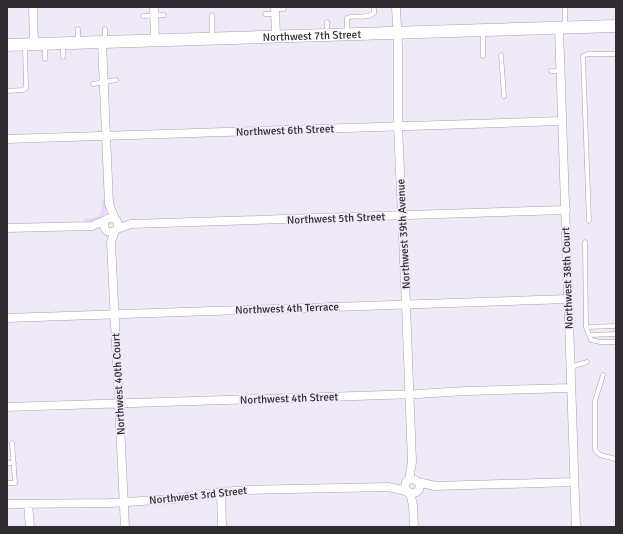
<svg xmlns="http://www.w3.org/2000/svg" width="623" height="534" font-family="Signika,sans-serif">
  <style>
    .green { fill: #e8d6fb }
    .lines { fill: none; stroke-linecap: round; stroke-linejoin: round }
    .service-casing { stroke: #a7a1ad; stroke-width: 5 }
    .minor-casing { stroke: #a7a1ad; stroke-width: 9 }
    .secondary-casing { stroke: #a7a1ad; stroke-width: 13 }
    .service { stroke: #fff; stroke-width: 4 }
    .minor { stroke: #fff; stroke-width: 8 }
    .secondary { stroke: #fff; stroke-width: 12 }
    .labels { text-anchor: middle; stroke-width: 3.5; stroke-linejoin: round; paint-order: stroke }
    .street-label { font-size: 11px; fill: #2f2c31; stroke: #f0e9f7 }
  </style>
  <rect width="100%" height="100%" fill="#f0e9f7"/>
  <path class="green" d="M102,200h4c0,10 0,20 -12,21 -4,1 -7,0 -10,2v-4c15,-1 19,-3 18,-19z"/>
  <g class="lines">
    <g class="service-casing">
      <path id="service" d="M565,7v20
        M275,9h9
        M265,14h10
        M212,15v22
        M143,16l21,-1
        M327,22v12
        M78,29v11
        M105,29v13
        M347,34v-16c8,-4 20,2 27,-5v-6
        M63,44v13
        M501,55l3,41
        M483,56v-25
        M45,59v-15
        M551,71h9
        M93,84l23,-4
        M7,91l16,-1 3,-2 -1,-41
        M589,221l-6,-165 5,-2h28
        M585,242l1,85 5,13 9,2h16
        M586,327l30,-1
        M589,335l27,-1
        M571,367l16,-5
        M603,375l-8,26v49l5,5 16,4
        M7,463h7
        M7,483h8l-3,-40"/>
    </g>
    <g class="minor-casing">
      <path id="minor" d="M33,7l1,37
        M154,7l1,34
        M275,7l1,30
        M396,7l2,39v80l8,179 6,157 -3,18 -3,2 -1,5c2,8 9,8 14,3l1,-5c-3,-5 -6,-7 -11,-5
        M559,28l17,499
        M102,42l7,162 6,15
        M7,139l555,-18
        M104 225a7 7 0 1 1 14 0a7 7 0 1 1-14 0Z
        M7,228l85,-2 12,-5
        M117,229l14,-5 435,-14
        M115,231l-4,11 14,285
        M7,318l561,-19
        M7,407l410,-13 49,-3 105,-3
        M418,482l17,4 139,-4
        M221,492l1,35
        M410,493l3,12 1,22
        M7,504l103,-1 63,-4 48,-7 27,-2 140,-3 14,3 6,2
        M28,504l2,23"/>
    </g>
    <g class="secondary-casing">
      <g id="secondary">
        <path id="s1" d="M7,45l609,-19"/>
      </g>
    </g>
    <use href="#service" class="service"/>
    <use href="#minor" class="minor"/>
    <use href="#secondary" class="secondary"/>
  </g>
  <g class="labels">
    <g class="street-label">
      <text dy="4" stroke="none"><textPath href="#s1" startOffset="305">Northwest 7th Street</textPath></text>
      <text transform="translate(285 130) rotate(-2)" y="4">Northwest 6th Street</text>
      <text transform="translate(336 218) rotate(-2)" y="4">Northwest 5th Street</text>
      <text transform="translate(403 234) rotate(-93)" y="4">Northwest 39th Avenue</text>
      <text transform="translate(567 278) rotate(-92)" y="4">Northwest 38th Court</text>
      <text transform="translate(287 308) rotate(-2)" y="4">Northwest 4th Terrace</text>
      <text transform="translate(118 384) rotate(-93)" y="4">Northwest 40th Court</text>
      <text transform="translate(289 398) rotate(-2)" y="4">Northwest 4th Street</text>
      <text transform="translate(198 495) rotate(-6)" y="4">Northwest 3rd Street</text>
    </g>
  </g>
  <rect width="623" height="534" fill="none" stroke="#2f2c31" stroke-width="16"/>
</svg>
